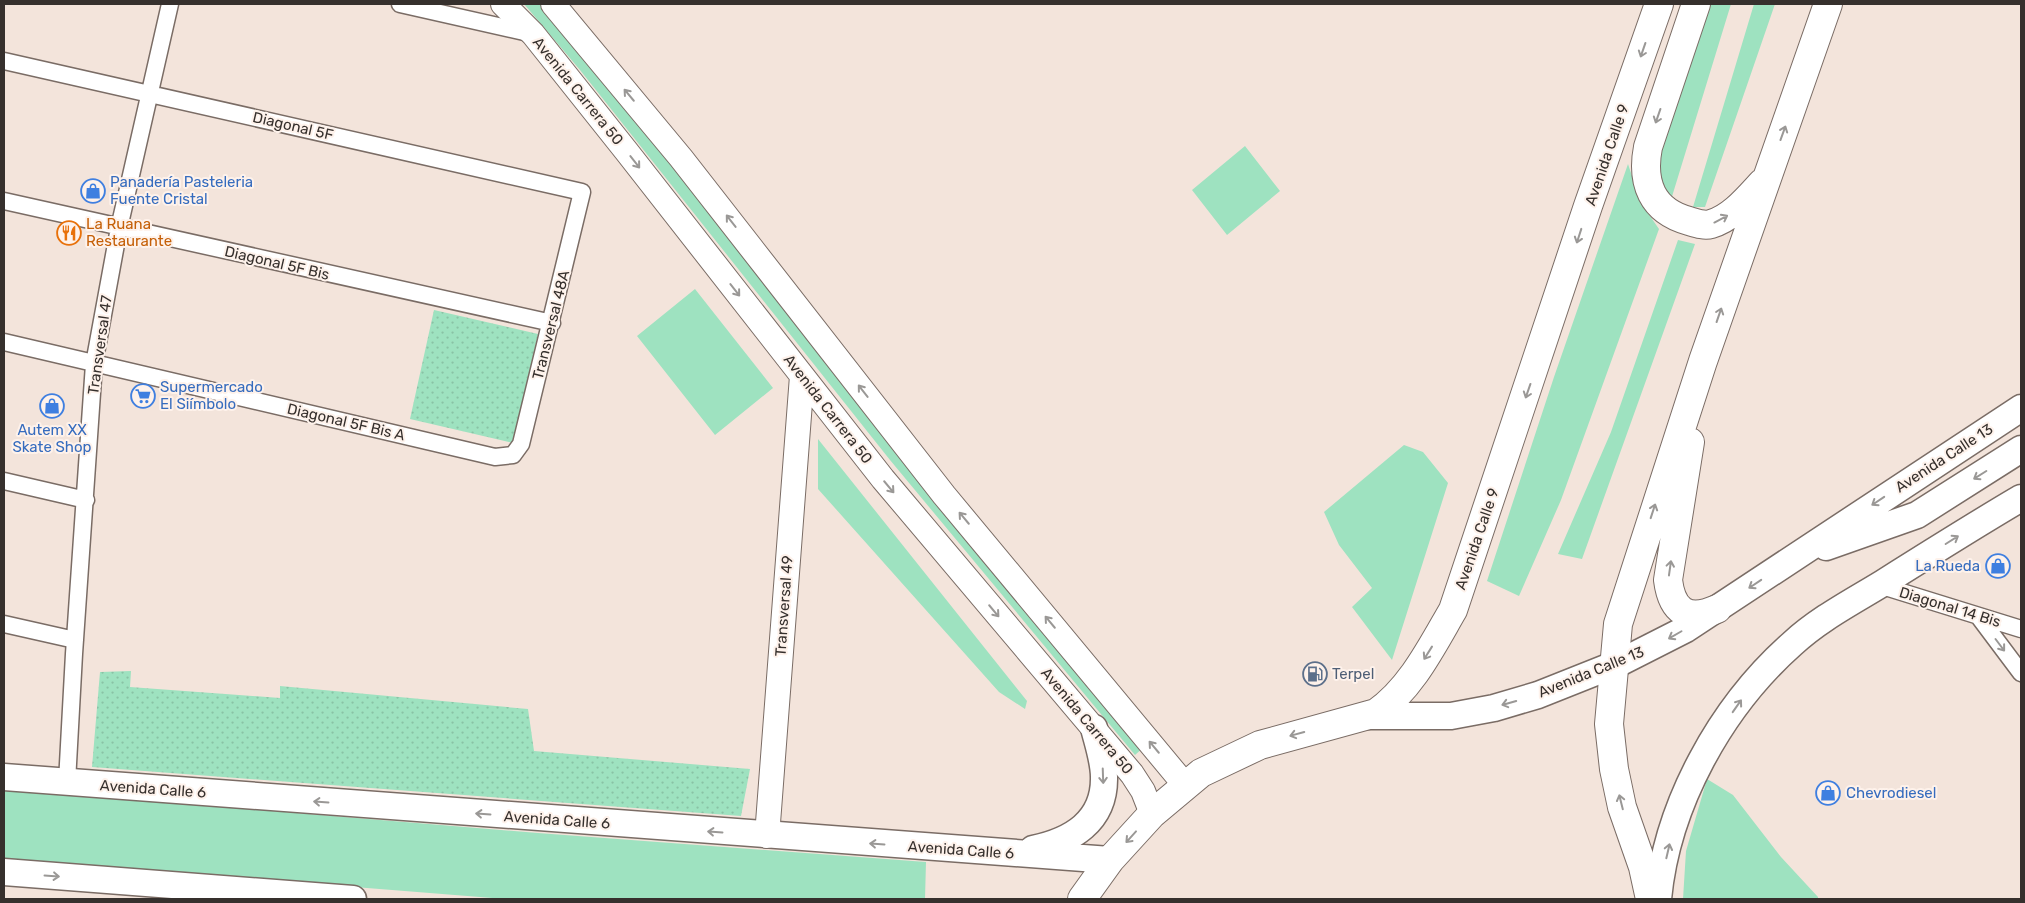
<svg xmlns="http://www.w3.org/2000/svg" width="2025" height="903" font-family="Rubik,sans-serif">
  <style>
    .grass { fill: #9ee2c0 }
    .park { fill: url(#park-dots) }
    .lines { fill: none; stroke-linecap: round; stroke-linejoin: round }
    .street-casing { stroke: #7a6c65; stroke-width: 19 }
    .secondary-casing { stroke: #7a6c65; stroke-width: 26 }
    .primary-casing { stroke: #7a6c65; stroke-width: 29 }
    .highway-casing { stroke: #7a6c65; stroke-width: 30 }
    .street { stroke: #fff; stroke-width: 16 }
    .secondary { stroke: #fff; stroke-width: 24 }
    .primary { stroke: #fff; stroke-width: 26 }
    .highway { stroke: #fff; stroke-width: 28 }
    .oneway { stroke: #9a9896 }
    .labels { text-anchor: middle; stroke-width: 4; stroke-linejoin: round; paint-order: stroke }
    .street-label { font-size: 15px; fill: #36302d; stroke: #fef2eb }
    .shop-label { font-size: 15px; fill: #366cbe; stroke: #fef2eb; text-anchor: start }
    .food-label { font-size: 15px; fill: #c56008; stroke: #fef2eb; text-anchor: start }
    .service-label { font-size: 15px; fill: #4e5e75; stroke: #fef2eb; text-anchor: start }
  </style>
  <defs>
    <pattern id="park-dots" width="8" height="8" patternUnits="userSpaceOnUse" patternTransform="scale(1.25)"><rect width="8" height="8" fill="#9ee2c0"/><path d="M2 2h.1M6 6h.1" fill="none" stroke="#89c2a5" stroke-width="1.8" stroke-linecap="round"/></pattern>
  </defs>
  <rect width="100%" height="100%" fill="#f3e4db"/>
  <path class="grass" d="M524,4h19l601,743 -9,8 -245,-295 -310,-390z
    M1708,4h23l-61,199 -8,-13 -4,-41z
    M1754,4h21l-70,203h-12z
    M1245,146l35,45 -53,44 -35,-45z
    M1628,164l13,39 18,26 -98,271 -42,96 -32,-15 67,-204z
    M1678,240l17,4 -113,315 -24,-5 53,-122z
    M695,289l78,99 -58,47 -78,-99z
    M818,439l209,262 -2,8 -26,-17 -181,-203z
    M1404,445l19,7 25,31 -56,177 -40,-53 20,-19 -33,-43 -15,-33z
    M1707,779l26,16 48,62 37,40v2h-135l3,-48z
    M4,789l534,44 388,29 -1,37h-420l-501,-40z"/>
  <path class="park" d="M434,310l104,24 -25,109 -103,-24z
    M131,671l-1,16 150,11v-12l248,23 6,42 216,18 -9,47 -649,-49 8,-95z"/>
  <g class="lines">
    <g class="street-casing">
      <path id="street" d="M400,4l133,30
        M4,61l578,131 -61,252 -8,11 -18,2 -491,-115
        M4,201l548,122
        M4,481l82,19
        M1879,585l142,44
        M1979,617l42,56
        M4,624l71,16
        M67,782l7,-128 20,-290 25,-136 51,-224"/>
    </g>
    <g class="secondary-casing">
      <path id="secondary" d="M503,4l30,30 94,118 256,327 249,295 11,17 9,23
        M553,4l128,154 263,337 241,290
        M767,836l35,-460"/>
    </g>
    <g class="primary-casing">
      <path id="primary" d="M1826,547l91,-32 104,-66
        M1366,716h85l43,-8 44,-13 83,-33 65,-33 335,-221
        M4,777l1106,83
        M1033,849c38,-8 72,-27 71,-72 0,-16 -6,-33 -10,-49
        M4,872l349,27
        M1658,899c9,-95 63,-192 134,-255 27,-25 60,-42 91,-61 46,-29 92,-58 138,-85"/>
    </g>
    <g class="highway-casing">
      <path id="highway" d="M1696,4l-48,143c-7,36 4,64 41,74 7,2 15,5 22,3 21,-6 37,-26 51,-41
        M1690,442l-22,138c4,31 19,42 49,29
        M1082,899l28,-39 42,-46 49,-41 59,-28 116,-32c35,-24 56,-67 77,-103l135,-404 71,-202
        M1650,899l-7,-32 -21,-60 -8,-38 -5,-45 9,-100 85,-263 125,-357"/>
    </g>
    <use href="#street" class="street"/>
    <use href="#secondary" class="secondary"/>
    <use href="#primary" class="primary"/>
    <use href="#highway" class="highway"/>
  </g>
  <defs><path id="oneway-shaft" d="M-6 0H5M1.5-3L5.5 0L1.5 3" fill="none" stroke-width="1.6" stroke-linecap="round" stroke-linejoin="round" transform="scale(1.25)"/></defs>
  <g class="oneway">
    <use href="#oneway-shaft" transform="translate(1643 50) rotate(109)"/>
    <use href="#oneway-shaft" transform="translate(629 95) rotate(-130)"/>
    <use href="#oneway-shaft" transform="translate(1658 116) rotate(109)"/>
    <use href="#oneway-shaft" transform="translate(1783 133) rotate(-70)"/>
    <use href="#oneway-shaft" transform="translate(635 162) rotate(52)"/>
    <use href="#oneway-shaft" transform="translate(1721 219) rotate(-28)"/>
    <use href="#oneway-shaft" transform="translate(731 221) rotate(-128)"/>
    <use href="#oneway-shaft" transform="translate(1579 236) rotate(108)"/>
    <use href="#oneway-shaft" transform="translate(735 290) rotate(52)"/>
    <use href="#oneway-shaft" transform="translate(1719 315) rotate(-71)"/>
    <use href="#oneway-shaft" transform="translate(863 391) rotate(-128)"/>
    <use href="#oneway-shaft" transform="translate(1528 391) rotate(109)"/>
    <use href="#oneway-shaft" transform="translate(1980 475) rotate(148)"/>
    <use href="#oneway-shaft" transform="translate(889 487) rotate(50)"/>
    <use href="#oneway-shaft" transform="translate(1878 501) rotate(146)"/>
    <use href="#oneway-shaft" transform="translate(1653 511) rotate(-72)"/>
    <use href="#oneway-shaft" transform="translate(964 518) rotate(-130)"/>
    <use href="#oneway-shaft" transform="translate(1952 540) rotate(-32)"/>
    <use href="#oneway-shaft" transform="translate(1670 568) rotate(-82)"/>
    <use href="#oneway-shaft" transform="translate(1755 584) rotate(146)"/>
    <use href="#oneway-shaft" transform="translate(994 611) rotate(50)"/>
    <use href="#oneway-shaft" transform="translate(1050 622) rotate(-130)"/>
    <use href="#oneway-shaft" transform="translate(1675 635) rotate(150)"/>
    <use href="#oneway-shaft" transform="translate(2000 645) rotate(53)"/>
    <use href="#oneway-shaft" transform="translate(1428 653) rotate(122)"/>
    <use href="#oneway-shaft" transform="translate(1509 703) rotate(164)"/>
    <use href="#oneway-shaft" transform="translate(1737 706) rotate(-55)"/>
    <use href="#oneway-shaft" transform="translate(1297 734) rotate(165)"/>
    <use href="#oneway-shaft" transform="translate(1154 747) rotate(-130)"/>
    <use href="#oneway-shaft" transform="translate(1103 776) rotate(88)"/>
    <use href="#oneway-shaft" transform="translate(321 802) rotate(-176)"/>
    <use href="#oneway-shaft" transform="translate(1621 802) rotate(-104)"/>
    <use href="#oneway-shaft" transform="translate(483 814) rotate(-176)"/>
    <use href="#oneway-shaft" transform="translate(715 832) rotate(-176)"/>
    <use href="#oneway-shaft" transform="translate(1131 837) rotate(132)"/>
    <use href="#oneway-shaft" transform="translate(877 844) rotate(-176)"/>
    <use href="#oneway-shaft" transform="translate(1668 851) rotate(-77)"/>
    <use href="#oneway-shaft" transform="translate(52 876) rotate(4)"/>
  </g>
  <defs>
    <g id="shop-ring" transform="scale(1.25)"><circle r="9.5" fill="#fef2eb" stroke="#3f7fe0" stroke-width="1.5"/><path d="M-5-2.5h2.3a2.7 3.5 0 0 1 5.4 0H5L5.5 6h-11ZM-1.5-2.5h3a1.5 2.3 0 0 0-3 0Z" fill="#3f7fe0"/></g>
    <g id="restaurant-ring" transform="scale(1.25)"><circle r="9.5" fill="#fef2eb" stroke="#e8710a" stroke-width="1.5"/><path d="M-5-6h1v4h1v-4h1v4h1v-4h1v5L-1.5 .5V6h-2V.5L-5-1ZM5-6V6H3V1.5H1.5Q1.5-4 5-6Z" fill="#e8710a"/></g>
    <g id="supermarket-ring" transform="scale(1.25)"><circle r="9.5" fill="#fef2eb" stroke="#3f7fe0" stroke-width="1.5"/><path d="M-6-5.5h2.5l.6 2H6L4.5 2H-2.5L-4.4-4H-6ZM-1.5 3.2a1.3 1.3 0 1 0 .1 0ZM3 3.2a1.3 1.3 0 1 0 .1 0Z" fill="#3f7fe0"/></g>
    <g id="fuel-ring" transform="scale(1.25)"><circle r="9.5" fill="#fef2eb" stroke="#5c6f8a" stroke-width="1.5"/><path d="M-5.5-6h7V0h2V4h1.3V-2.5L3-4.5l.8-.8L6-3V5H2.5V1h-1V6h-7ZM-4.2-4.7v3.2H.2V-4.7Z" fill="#5c6f8a"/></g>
  </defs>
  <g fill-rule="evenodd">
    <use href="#shop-ring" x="93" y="191"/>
    <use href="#restaurant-ring" x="69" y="233"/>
    <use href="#supermarket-ring" x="143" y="396"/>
    <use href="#shop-ring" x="52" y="406"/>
    <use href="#shop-ring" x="1998" y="566"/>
    <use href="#fuel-ring" x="1315" y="674"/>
    <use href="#shop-ring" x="1828" y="793"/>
  </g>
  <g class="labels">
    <g class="street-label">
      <text transform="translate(578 91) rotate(51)" y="5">Avenida Carrera 50</text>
      <text transform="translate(293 126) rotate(13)" y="5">Diagonal 5F</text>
      <text transform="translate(1607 155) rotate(-71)" y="5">Avenida Calle 9</text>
      <text transform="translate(277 263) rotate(13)" y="5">Diagonal 5F Bis</text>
      <text transform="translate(551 325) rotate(-76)" y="5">Transversal 48A</text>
      <text transform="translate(100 345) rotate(-82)" y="5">Transversal 47</text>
      <text transform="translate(828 409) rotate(52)" y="5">Avenida Carrera 50</text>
      <text transform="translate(346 422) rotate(13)" y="5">Diagonal 5F Bis A</text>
      <text transform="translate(1944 458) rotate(-33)" y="5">Avenida Calle 13</text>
      <text transform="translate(1477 539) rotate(-71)" y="5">Avenida Calle 9</text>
      <text transform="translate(784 606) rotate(-86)" y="5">Transversal 49</text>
      <text transform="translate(1950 607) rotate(17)" y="5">Diagonal 14 Bis</text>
      <text transform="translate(1591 672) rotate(-22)" y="5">Avenida Calle 13</text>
      <text transform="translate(1087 721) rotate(50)" y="5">Avenida Carrera 50</text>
      <text transform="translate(153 789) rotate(4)" y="5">Avenida Calle 6</text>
      <text transform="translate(557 820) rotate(4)" y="5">Avenida Calle 6</text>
      <text transform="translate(961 850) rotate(4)" y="5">Avenida Calle 6</text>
    </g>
    <g class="shop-label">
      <text x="110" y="187">Panadería Pasteleria<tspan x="110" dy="17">Fuente Cristal</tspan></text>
      <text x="160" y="392">Supermercado<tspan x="160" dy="17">El Siímbolo</tspan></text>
      <text x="52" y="435" text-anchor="middle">Autem XX<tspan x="52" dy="17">Skate Shop</tspan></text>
      <text x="1980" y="571" text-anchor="end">La Rueda</text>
      <text x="1846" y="798">Chevrodiesel</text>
    </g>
    <g class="food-label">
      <text x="86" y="229">La Ruana<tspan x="86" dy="17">Restaurante</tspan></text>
    </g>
    <g class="service-label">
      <text x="1332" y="679">Terpel</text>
    </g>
  </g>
  <rect width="2025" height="903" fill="none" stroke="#36302d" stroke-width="10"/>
</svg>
